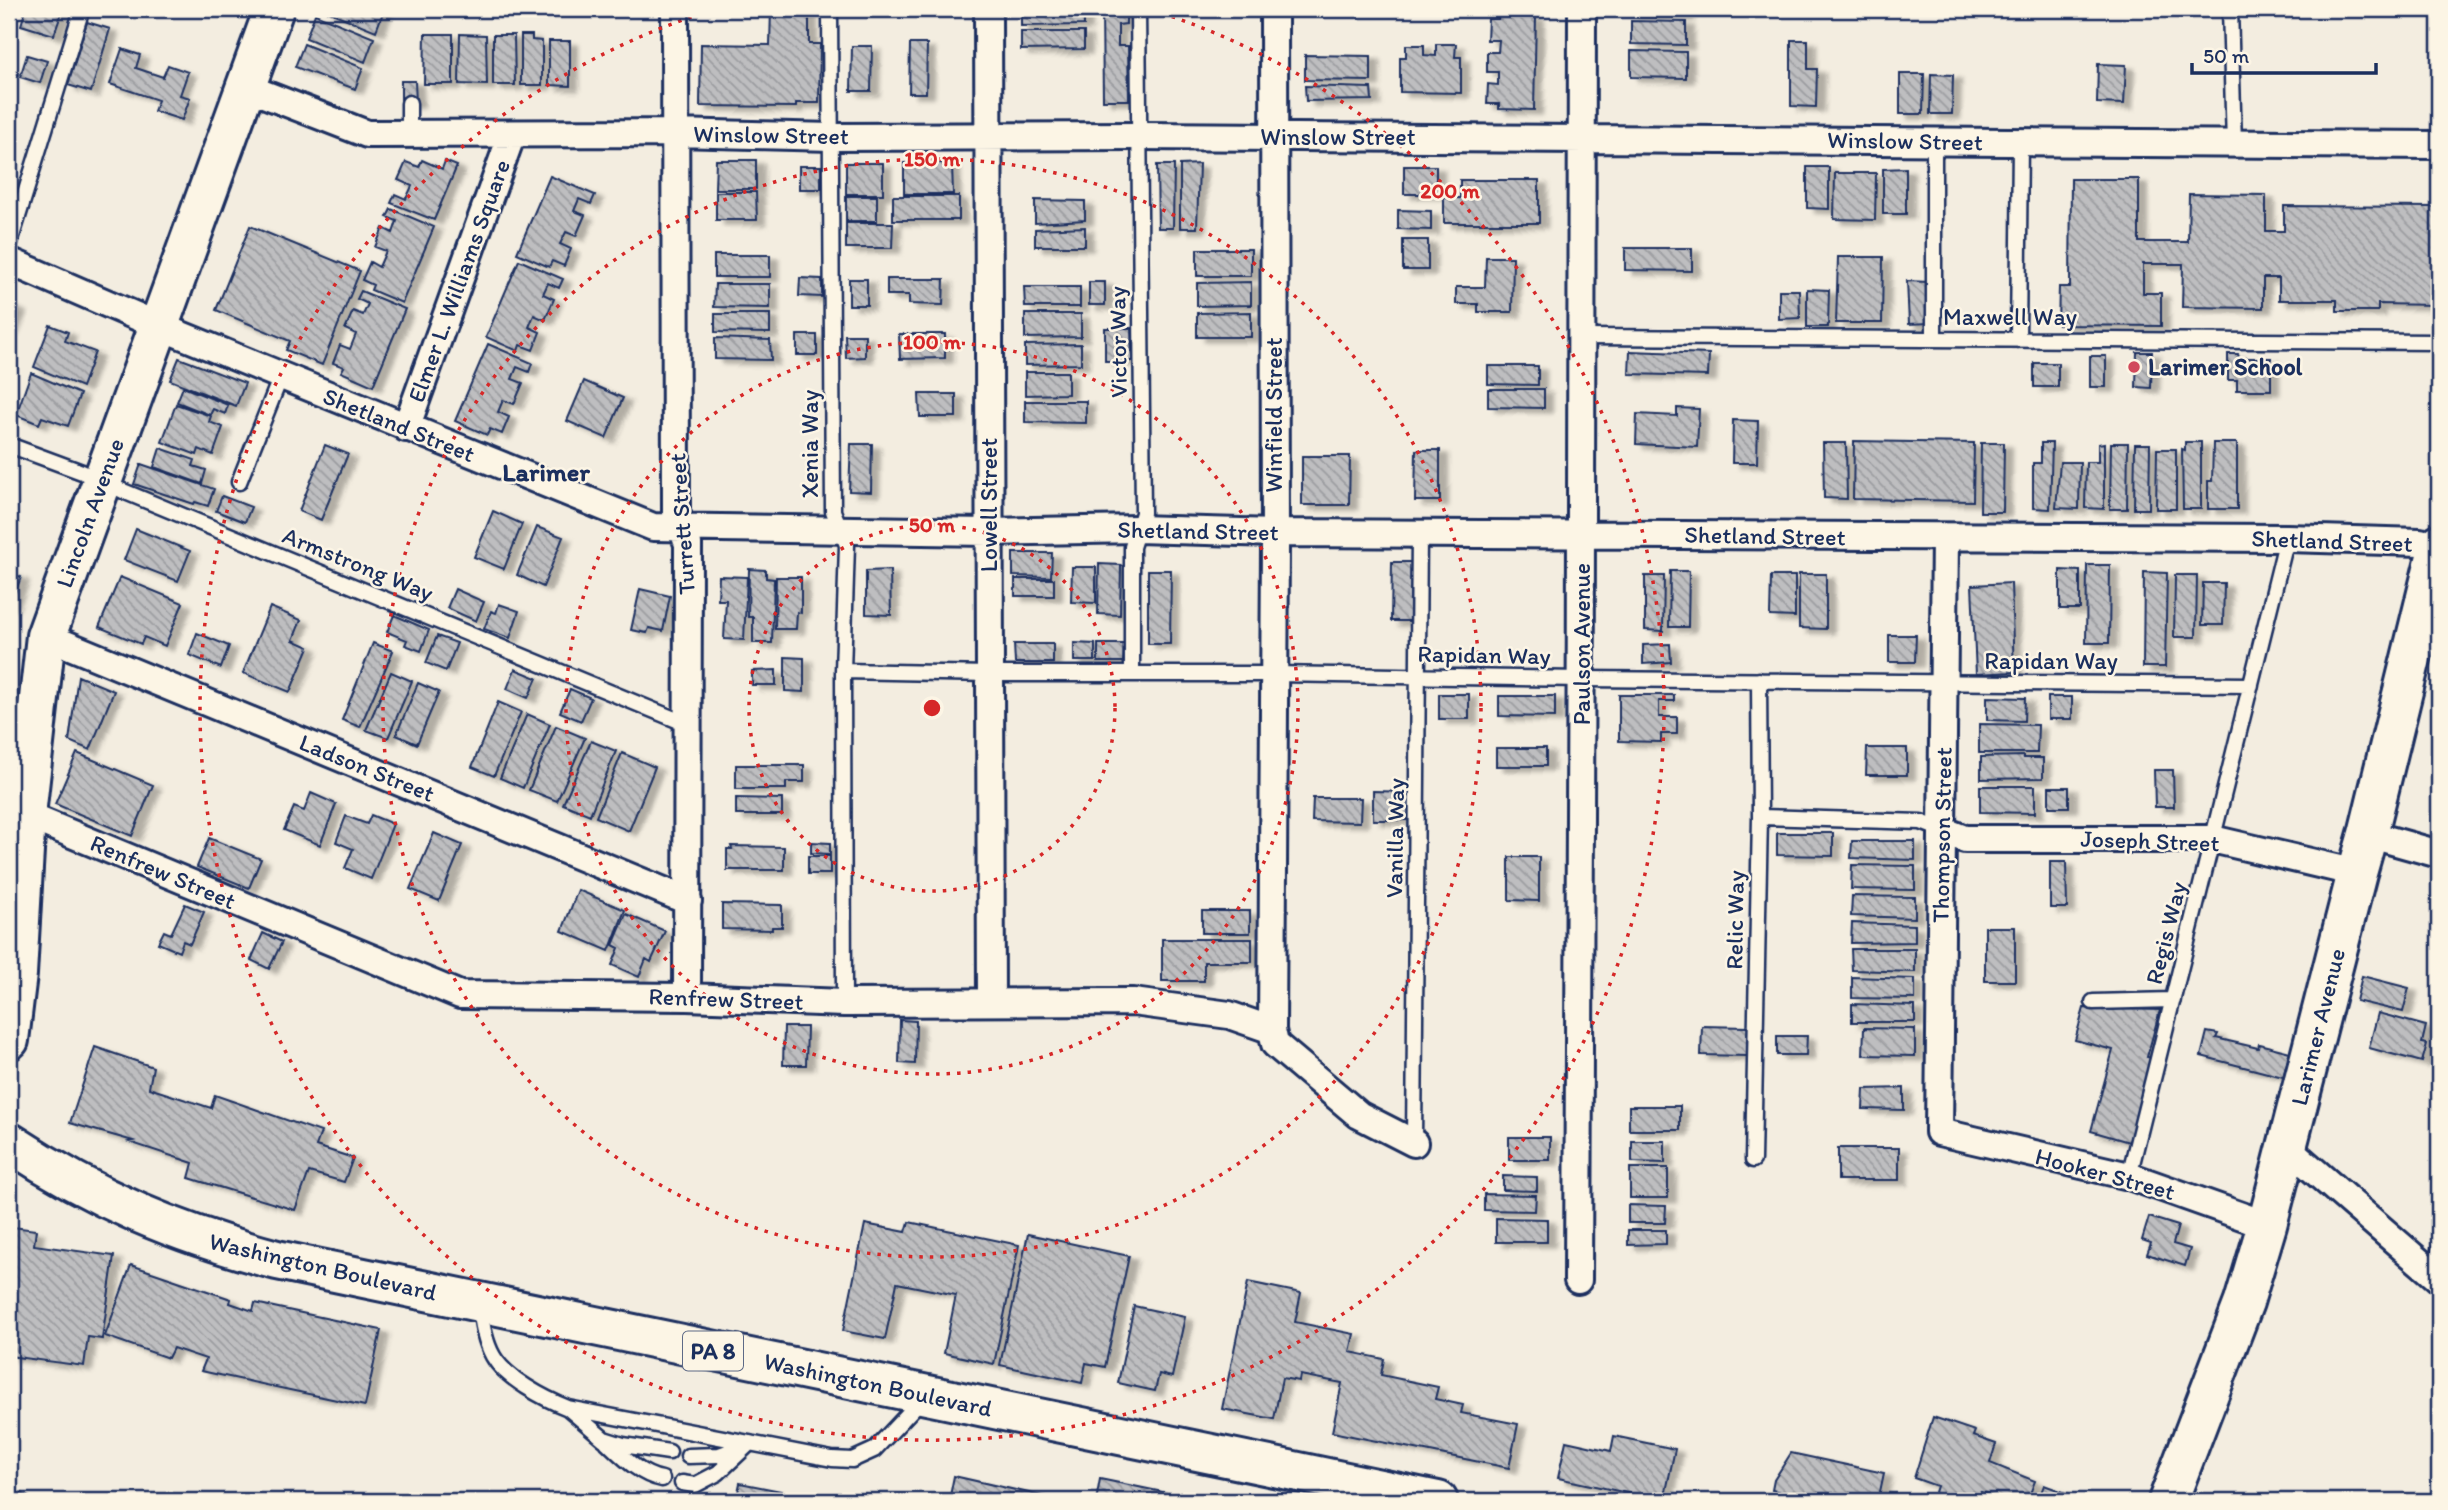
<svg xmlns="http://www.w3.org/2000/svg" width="2448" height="1510" font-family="Itim,sans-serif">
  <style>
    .building { fill: url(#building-back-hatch); stroke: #1b2f5e; stroke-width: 2; filter: url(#shadow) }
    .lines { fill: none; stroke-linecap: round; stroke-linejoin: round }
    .lane-casing { stroke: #1b2f5e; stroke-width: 19 }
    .street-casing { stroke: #1b2f5e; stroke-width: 32 }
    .secondary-casing { stroke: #1b2f5e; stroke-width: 44 }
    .highway-casing { stroke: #1b2f5e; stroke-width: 44 }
    .lane { stroke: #fcf5e5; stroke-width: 14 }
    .street { stroke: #fcf5e5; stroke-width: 26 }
    .secondary { stroke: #fcf5e5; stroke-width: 38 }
    .highway { stroke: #fcf5e5; stroke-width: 38 }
    .rail { stroke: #1b2f5e; stroke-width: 5 }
    .ring { fill: none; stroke: #d62828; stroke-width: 3.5; stroke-dasharray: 3.5 7 }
    .poi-dot { fill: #d1495b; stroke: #fcf5e5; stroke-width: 2.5 }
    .labels { text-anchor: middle; stroke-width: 5; stroke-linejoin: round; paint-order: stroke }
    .shield { fill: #fcf5e5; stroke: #5e6a86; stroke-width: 2 }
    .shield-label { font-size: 23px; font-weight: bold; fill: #1b2f5e }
    .street-label { font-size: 24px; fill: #1b2f5e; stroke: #fcf5e5 }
    .poi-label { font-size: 24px; font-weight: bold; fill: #1b2f5e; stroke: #fcf5e5; text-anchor: start }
    .neighbourhood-label { font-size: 26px; font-weight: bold; fill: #1b2f5e; stroke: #fcf5e5 }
    .centre { fill: #d62828; stroke: #fcf5e5; stroke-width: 3.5 }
    .ring-label { font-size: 21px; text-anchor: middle; font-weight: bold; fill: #d62828; stroke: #fcf5e5; stroke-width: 5; stroke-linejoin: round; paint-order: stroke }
  </style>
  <defs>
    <pattern id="building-back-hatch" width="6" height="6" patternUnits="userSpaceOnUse" patternTransform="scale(1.75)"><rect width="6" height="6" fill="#bebec0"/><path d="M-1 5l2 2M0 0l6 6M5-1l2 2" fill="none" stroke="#9a9b9f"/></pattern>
    <filter id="shadow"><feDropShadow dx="8" dy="4.5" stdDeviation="2" flood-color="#0004"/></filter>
  </defs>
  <rect width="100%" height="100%" fill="#f3ede0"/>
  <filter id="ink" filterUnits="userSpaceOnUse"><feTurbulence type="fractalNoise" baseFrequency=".0143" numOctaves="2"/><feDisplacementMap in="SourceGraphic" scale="14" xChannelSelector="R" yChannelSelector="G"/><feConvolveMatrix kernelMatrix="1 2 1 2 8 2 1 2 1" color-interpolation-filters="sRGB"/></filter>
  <g filter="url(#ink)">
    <path class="building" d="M26,9h37l-9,26 -33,-10z
      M325,9h56l3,1 -8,21 -52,-21z
      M771,9h38v35h11l-1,59h-23v4l-96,-1 1,-62 69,1z
      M1021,9h63v16l-63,1z
      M1102,9h24v15l-8,1v21h10l1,54h-26z
      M1631,9h55v7l-55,-2z
      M315,14l59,24 -9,24 -59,-24z
      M1498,15l38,1 -2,94 -35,-1v-5h-12l1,-20 10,1v-13h-11v-20h11l1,-12h-12l1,-21h10z
      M1631,21l55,1v23l-55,-1z
      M87,22l23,7 -19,63 -23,-7z
      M1021,32h63v17l-63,1z
      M425,34h28v50h-29z
      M460,34l26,1 1,50 -28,-1z
      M493,35h21l1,50h-22z
      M521,35h11v5l10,1v44h-21z
      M1791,40h17v29h9l-1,38 -25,-1z
      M549,41h21v45l-21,-1z
      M304,44l59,24 -8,21 -60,-22z
      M910,44h17l-1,49h-17z
      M1436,44h20l-1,13h6v36l-61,-1v-35h6v-12h18v10l12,1z
      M852,46h20l-1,45h-20z
      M122,49l18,6 -4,13 27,9 5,-12 20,7 -8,23 10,3 -8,22 -28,-9 4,-11 -48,-16z
      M1631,51l55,1v26l-55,-1z
      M27,55l20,6 -7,22 -20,-6z
      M1305,55l66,1v25l-66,-1z
      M2098,64l28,1 -2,39 -27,-1z
      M1900,74h24l-1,40h-23z
      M1931,74l22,1 -1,39h-22z
      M401,81h14l1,22 -15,1z
      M1305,86l66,2 1,12 -66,1z
      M422,160l20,9 3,-8 12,5 -23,54 -43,-17 4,-9 11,5 6,-13 -14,-6 8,-18 13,5z
      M716,160h40v29h-41z
      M846,163h37v31h-37z
      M904,163h48l1,31h-49z
      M1199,164l-2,64h-17v-63z
      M1157,165h17l-1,63h-15z
      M799,166h22v23h-22z
      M1404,166h32v28h-32z
      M1807,167h22v42l-22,-1z
      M1906,168v46h-23v-45z
      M1835,173h41l-1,47 -41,-1z
      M550,176l45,19 -4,9 -12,-5 -5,12 11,4 -9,21 -10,-4 -6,12 11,5 -7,17 -12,-5 -3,6 -32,-14z
      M2071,179h68v63h49l1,-48 77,1v36h18v-25l154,1 -2,98 -58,-1v7h-41v-11h-58v-22h-16v30l-81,-1 1,-43h-40v29h18v33l-103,-1 1,-38h11z
      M1460,180h79v43h-95v-25h16z
      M716,192h40l1,28h-41z
      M846,196h31v25h-31z
      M893,196h66v24h-66z
      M1035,200l50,1v19l-50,3z
      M391,209l43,18 -32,76 -31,-13 2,-5 -11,-5 8,-18 9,5 7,-16 -11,-4 8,-19 10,5 4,-12 -10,-4z
      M1398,210l33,1v19l-33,-1z
      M846,223h47l-1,25h-46z
      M250,226l110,45 -38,94 -36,-15 4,-9 -74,-31z
      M1085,227v19h-50v-17z
      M1403,240h25v30h-25z
      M1625,248h67v23l-67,-1z
      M1197,249h54v27h-54z
      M714,255h56v22h-56z
      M1486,257h27l-1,55h-34v-8h-22v-17h29z
      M1838,257h45l-1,66h-46z
      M519,260l44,19 -4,9 -11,-5 -5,11 11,5 -9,21 -11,-5 -5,12 11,5 -7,18 -13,-5 -2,6 -32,-14z
      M800,278l22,1v18l-23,-1z
      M849,279h18v26h-18z
      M887,279h57l-1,26 -34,-1v-9h-22z
      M1907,281l21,1 2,41 -21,1z
      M1089,282h16v23h-16z
      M1251,282v23l-54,1v-23z
      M715,284h55v24l-56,-1z
      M1024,287h56v20h-55z
      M1807,289l22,1 -1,37h-21z
      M1779,290h20l1,28 -21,1z
      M361,291l44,18 -32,77 -32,-14 3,-5 -11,-4 7,-18 10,4 6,-15 -11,-5 8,-18 10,4 5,-11 -11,-5z
      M9,304l9,4 -9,22z
      M1251,312v25h-54v-24z
      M715,314h55v19l-55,-1z
      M1025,314h56v23l-56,1z
      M50,325l18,7 -3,9 30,11 -13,35 -48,-20z
      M1105,328h26l1,33h-27z
      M899,334h46v24l-45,1z
      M797,335h20v20h-20z
      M845,335h20v22l-19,1z
      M715,338l55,2 1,20 -56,-1z
      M488,344l44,19 -3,9 -12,-5 -5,12 11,4 -9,21 -11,-4 -5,12 11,5 -7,17 -12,-5 -3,6 -32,-14z
      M1081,344v20l-56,1v-20z
      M1630,351l79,3 -1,22 -79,-2z
      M2137,352h15l-1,36 -15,-1z
      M2228,354h10l1,4h32v32h-34v-10h-9z
      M2090,356h16v31h-16z
      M179,358l66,25 -9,23 -66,-26z
      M2034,363h24v24h-24z
      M1488,366h50v19l-50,-1z
      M1025,372h43v22l-43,1z
      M31,373l49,21 -12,32 -26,-9 -3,7 -23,-9z
      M584,381l39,17 -17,40 -39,-17z
      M183,387l45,18 -3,9 -12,-5 -3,6 -33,-13z
      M1488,389h56v19l-56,-1z
      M919,394h37v23h-36z
      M1025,401h61v22l-61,-1z
      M176,404l35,12 -2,6 14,5 -10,28 -14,-6 -2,6 -35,-13z
      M1677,408l22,1 -2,38 -61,-3 1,-30 40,2z
      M1733,420l25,1 -1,42h-25z
      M1854,441l120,2 -1,58 -120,-2z
      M2185,442h16v67h-18l-1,-60 3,1z
      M1823,443h23l1,56 -23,-1z
      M1981,443h23l-1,69h-23z
      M2041,443h11l-2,66 -17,-1v-45h8z
      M2104,443v66l-19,-1 1,-46h12v-18z
      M2111,443h17l-1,66h-17z
      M2213,443h24v66h-29v-28h4z
      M851,444h21l-1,48 -22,-1z
      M2135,444h15l-1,65h-15z
      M325,445l23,9 -27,66 -22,-9z
      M160,448l35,12 -2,6 13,4 -4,14 -48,-17z
      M2157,449h19v60h-20z
      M1416,450h24v51h-25z
      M1302,456h48l-1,49h-47z
      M2060,462h20l-1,47 -23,-1z
      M141,464l73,25 -6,17 -13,-4 -1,2 -60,-20z
      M222,496l29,11 -6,15 -29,-11z
      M493,511l29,13 -18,45 -30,-12z
      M537,527l26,10 -20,50 -26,-12z
      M136,529l54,22 -12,30 -54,-21z
      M1013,553h39l-1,24 -38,-1z
      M1392,562h23l-1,59h-23z
      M1099,564l22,1 -1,50 -22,-1z
      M2087,565h23l-1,78h-23z
      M1072,567h24v36l-25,-1z
      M749,569l17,1v8l8,1 -2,64h-19v-26h-5z
      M890,570l1,45 -25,-1v-43z
      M1148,570h23l-1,74h-22z
      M2060,570l20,1v38h-20z
      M1670,571h19l-1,56h-19z
      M9,572l12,5 -11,29h-1z
      M2144,572l23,1 -2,94h-22z
      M1799,574h27v55l-27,-1z
      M2175,575h22l-1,62h-22z
      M719,576l28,1 -3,63 -20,-1 2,-39h-8z
      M1645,576h19l-1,55 -18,-1z
      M1771,576h24v41l-25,-1z
      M120,577l63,26 -18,43 -21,-9 -3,7 -42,-17z
      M776,577h25v36l-4,-1 -1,17h-21z
      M1015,579h39v17h-39z
      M2011,583l3,89 -38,2 -4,-89z
      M2203,583h21l-1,42h-21z
      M455,589l29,13 -8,19 -29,-13z
      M640,589l30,7 -7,35 -14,-3 -2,5 -16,-3z
      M499,604l20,7 -9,27 -26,-9 7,-18 5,2z
      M270,607l31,13 -8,20 16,7 -19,45 -47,-19z
      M394,615l35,15 -8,21 -16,-6 2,-5 -20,-8z
      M197,633l32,13 -8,22 -32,-13z
      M1889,635h27l-1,27h-26z
      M437,636l20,7 -11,28 -20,-8z
      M373,643l20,8 -33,76 -18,-7z
      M1074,643l21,1v17h-21z
      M1014,644h39v19h-38z
      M1098,644h26l-1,18h-25z
      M1670,644l1,18 -28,2v-19z
      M785,657l19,1v34l-19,-1z
      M515,669l22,9 -9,20 -21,-9z
      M776,670v15h-24v-14z
      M391,672l21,9 -24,57 -22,-8z
      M78,676l36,15 -24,59 -21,-9z
      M418,683l21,9 -22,52 -21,-9z
      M570,689l21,9 -10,23 -21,-9z
      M1439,694h30v25h-30z
      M1619,695h55v6h-15v16h18v17h-16v8l-42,-1z
      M1499,696h56v21l-56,-1z
      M1987,697l38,1 -1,23 -37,-1z
      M2048,697h24v22h-24z
      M498,702l23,10 -27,64 -22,-9z
      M527,714l23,10 -27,64 -23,-10z
      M1979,724l59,1 -1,28h-58z
      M556,726l29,12 -28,63 -28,-11z
      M591,741l25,10 -26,64 -27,-11z
      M1496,748h50v18h-50z
      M1867,748h40v27h-41z
      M77,753l76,32 -21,51 -77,-32z
      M622,753l33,14 -26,64 -33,-14z
      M2024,756v2h19v20l-62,1v-22z
      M736,765h68v17h-18v7h-50z
      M2154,770h19l1,37h-19z
      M1980,786h55v27l-55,-1z
      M2049,787h20v20h-20z
      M1373,791l40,1v28h-40z
      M311,793l25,11 -16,41 -36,-15 10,-23 10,4z
      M736,798l46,1v16h-46z
      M1313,798h48l-1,24 -48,-1z
      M371,815l22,9 -22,55 -26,-11 8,-19 -17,-7 10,-26 21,8z
      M434,833l28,12 -23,56 -29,-12z
      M1777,833h56v23l-56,-1z
      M209,838l52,21 -12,29 -52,-21z
      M1852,841h63v19l-64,-2z
      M811,842l19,1v11l-19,-1z
      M731,846l53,1v23h-57v-21h5z
      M808,856h22v18h-22z
      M1509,857h30v44l-30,-1z
      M2050,862h16l1,46h-17z
      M1852,865l63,1v24l-64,-1z
      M578,890l47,20 -16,41 -47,-20z
      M1852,896l63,1v21l-64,-2z
      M185,904l19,8 -14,32 -7,-3 -4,11 -21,-9 6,-12 7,3z
      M722,904l60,1v22h-10v3l-50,-1z
      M1202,911h48v22h-48z
      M626,914l39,17 -14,31 -5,-3 -7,18 -27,-12 7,-17 -6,-3z
      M1852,923l63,2v17l-64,1z
      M1985,927h30v54h-30z
      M263,933l19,9 -13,27 -18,-9z
      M1162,939h90v23h-48v19h-42z
      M1851,949h64v23l-63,-2z
      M2362,976l47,12 -6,24 -47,-11z
      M1852,977l63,2v20l-63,-1z
      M1852,1004l63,2v16h-63z
      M2084,1008l76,2 -13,47 5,1 -23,84 -38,-11 22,-81 -38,-10z
      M2378,1013l48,13 -4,17 5,1 -5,18 -53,-14z
      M900,1020l16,1 -1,43 -16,-1z
      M1702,1026l46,1 -1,29 -46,-1z
      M784,1027h23l-1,38h-23z
      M1864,1028l51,1v27l-52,-1z
      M2207,1032l11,2 -2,4 42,10 1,-4 31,8 -7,25 -82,-21z
      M1777,1036h30l-1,19h-29z
      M95,1047l58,20 -4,21 62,20 4,-13 106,37 -5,14 37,12 -9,24 -35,-10 -14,38 -106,-32 4,-15 -64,-21 4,-1 -63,-18z
      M1904,1088v22l-41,-1 1,-20z
      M1629,1106h51v24h-51z
      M1509,1137h41v23h-41z
      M1632,1141h33v22l-33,-1z
      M1838,1148h61v32h-61z
      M1630,1168h38v30h-38z
      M1503,1176l34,1v14l-34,-1z
      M1484,1194l52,1 -1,16 -51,-1z
      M1628,1205l38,1 -1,17h-37z
      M2149,1217l29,9 -5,18 17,5 -5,17 -38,-12 4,-11 -9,-3z
      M1496,1218l51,1v23h-51z
      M909,1222l110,23 -25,119 -50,-11 12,-58 -59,-12 -12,56 -42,-8 22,-107 41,8z
      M13,1227l23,3 -2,15 80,11 -12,83 -14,-2 -4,29 -75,-10v-98z
      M1628,1230h38v14l-38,1z
      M1028,1234l101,22 -24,111 -19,-4 -4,20 -82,-18z
      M131,1265l100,34 -1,4 23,8 2,-8 126,27 -16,76 -164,-35 5,-12 -33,-11 -5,10 -63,-22z
      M1248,1282l53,11 -6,29 59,12 -4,18 34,7 -3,16 57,12 -3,12 28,6 -2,8 57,11 -9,44 -177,-36 10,-49 -42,-8 -1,6 -17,-3 -8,41 -52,-10z
      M1134,1306l51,11 -13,60 -13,-3 -4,17 -37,-8z
      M1933,1417l42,14 -2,5 23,8 -6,19 45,18 -8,20h-22l-24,-9 -3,9h-46l5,-15 -23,-8z
      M1614,1436l61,13 -11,52 -106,-23 8,-37 45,10z
      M1791,1453l93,20 -6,28h-45l-11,-2v2h-33l1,-7 -18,-4 2,-10z
      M954,1476l110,25h-115z
      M1100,1479l106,22h-110z
      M740,1483l41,8 -2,10h-43z
      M2044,1485l44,16h-50z"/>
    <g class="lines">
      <g class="lane-casing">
        <path id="lane" d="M830,9l3,502 14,34 -4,126 1,332
          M2230,9l4,135
          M409,103v31
          M9,246l73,-237
          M1580,337l859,5
          M1934,339v-198
          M2018,340l2,-198
          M9,445l73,27 41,19 566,234
          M239,482l42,-106
          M843,671l146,3h285l308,5 669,6
          M1132,674v-127l11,-34 -5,-504
          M1760,817l161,5 21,8
          M2093,1002l80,-2
          M1414,1143l5,-609
          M1753,1160l7,-343 -1,-137
          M2129,1176l158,-638
          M2434,1274l5,-23
          M479,1303c3,18 5,37 14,53 12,22 52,43 75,52l264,51 20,1 22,-10 49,-52
          M569,1409l35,30 19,6 46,7
          M607,1442c16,15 33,33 55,37
          M688,1456l31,-1 22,-8
          M682,1483l13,2 23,-12 32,-30"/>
      </g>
      <g class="street-casing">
        <path id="street" d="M675,9l1,503 12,32 -1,453
          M988,9l3,992
          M246,87l121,47 308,-1 157,4 307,-1 1300,9
          M9,261l150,65 494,201 336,5 148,-3 138,4 1012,5 133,4 19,6
          M406,428l106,-294
          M1945,537l-6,595 190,44 138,49
          M46,636l642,265
          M26,815l434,180 227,2 157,6 289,-1 96,13 43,15 3,14 84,71 55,28
          M1942,830l23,9h247l145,34
          M2368,834l71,20
          M1272,1030l3,-483 -1,-538
          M2288,1148l151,131
          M1578,1280c3,-424 3,-847 4,-1271"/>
      </g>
      <g class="secondary-casing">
        <path id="secondary" d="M9,1040l8,-66 9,-159 20,-179 228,-627
          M2168,1501l76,-199 23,-77 90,-352 11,-39 71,-290"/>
      </g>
      <g class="highway-casing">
        <path id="highway" d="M9,1142c88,58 166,91 268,118l1161,241"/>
      </g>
      <use href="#lane" class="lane"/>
      <use href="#street" class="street"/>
      <use href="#secondary" class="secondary"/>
      <use href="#highway" class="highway"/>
      <path class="rail" d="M9,1488l24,13"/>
    </g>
  </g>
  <g class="ring">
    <circle cx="932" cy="708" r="183"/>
    <circle cx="932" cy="708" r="366"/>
    <circle cx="932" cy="708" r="549"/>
    <path d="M1152 10A732 732 0 1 1 712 10"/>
  </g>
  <circle class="poi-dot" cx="2134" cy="367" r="7"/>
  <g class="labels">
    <rect class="shield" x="683" y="1331.5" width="60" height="39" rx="5"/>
    <g class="shield-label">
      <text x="713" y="1359">PA 8</text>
    </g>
    <g class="street-label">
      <text transform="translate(771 135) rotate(1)" y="8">Winslow Street</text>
      <text x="1338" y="145">Winslow Street</text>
      <text transform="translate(1905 141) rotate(1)" y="8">Winslow Street</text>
      <text transform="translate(459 281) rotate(-70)" y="8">Elmer L. Williams Square</text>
      <text x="2010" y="325">Maxwell Way</text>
      <text transform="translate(1118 342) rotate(-91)" y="8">Victor Way</text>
      <text transform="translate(1274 415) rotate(-90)" y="8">Winfield Street</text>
      <text transform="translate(399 425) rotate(22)" y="8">Shetland Street</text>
      <text transform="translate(810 444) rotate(-90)" y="8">Xenia Way</text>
      <text transform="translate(989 505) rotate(-90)" y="8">Lowell Street</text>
      <text transform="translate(90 513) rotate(-70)" y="8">Lincoln Avenue</text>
      <text transform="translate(682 524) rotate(-94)" y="8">Turrett Street</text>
      <text transform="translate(1198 531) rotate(1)" y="8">Shetland Street</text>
      <text transform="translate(1765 536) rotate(1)" y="8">Shetland Street</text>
      <text transform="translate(2332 541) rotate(2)" y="8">Shetland Street</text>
      <text transform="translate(358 564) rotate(22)" y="8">Armstrong Way</text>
      <text transform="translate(1582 644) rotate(-90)" y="8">Paulson Avenue</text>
      <text transform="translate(1484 655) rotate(1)" y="8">Rapidan Way</text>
      <text x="2051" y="669">Rapidan Way</text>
      <text transform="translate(367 768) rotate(22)" y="8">Ladson Street</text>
      <text transform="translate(1942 835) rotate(-89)" y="8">Thompson Street</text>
      <text transform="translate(1395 838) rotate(-89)" y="8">Vanilla Way</text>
      <text transform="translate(2150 841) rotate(2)" y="8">Joseph Street</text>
      <text transform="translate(163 872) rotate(23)" y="8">Renfrew Street</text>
      <text transform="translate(1735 920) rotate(-89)" y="8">Relic Way</text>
      <text transform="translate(2166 933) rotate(-76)" y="8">Regis Way</text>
      <text transform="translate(726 999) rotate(2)" y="8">Renfrew Street</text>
      <text transform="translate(2318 1027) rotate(-76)" y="8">Larimer Avenue</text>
      <text transform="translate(2105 1174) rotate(15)" y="8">Hooker Street</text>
      <text transform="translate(323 1267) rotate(13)" y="8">Washington Boulevard</text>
      <text transform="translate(878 1385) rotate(12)" y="8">Washington Boulevard</text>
    </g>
    <g class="poi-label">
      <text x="2148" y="375">Larimer School</text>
    </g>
    <g class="neighbourhood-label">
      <text x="546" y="481">Larimer</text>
    </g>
  </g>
  <circle cx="932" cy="708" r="10" class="centre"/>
  <g class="ring-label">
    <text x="932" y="166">150 m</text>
    <text x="1450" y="198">200 m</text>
    <text x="932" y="349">100 m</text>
    <text x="932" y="532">50 m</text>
  </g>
  <rect width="2448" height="1510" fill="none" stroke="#fcf5e5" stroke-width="35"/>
  <rect x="18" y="18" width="2413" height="1475" fill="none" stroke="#1b2f5e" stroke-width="2.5" filter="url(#ink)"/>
  <path d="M2192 63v10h184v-10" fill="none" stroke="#1b2f5e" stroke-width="3.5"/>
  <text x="2203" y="63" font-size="21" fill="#1b2f5e" stroke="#fcf5e5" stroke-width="5" paint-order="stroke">50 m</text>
</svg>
